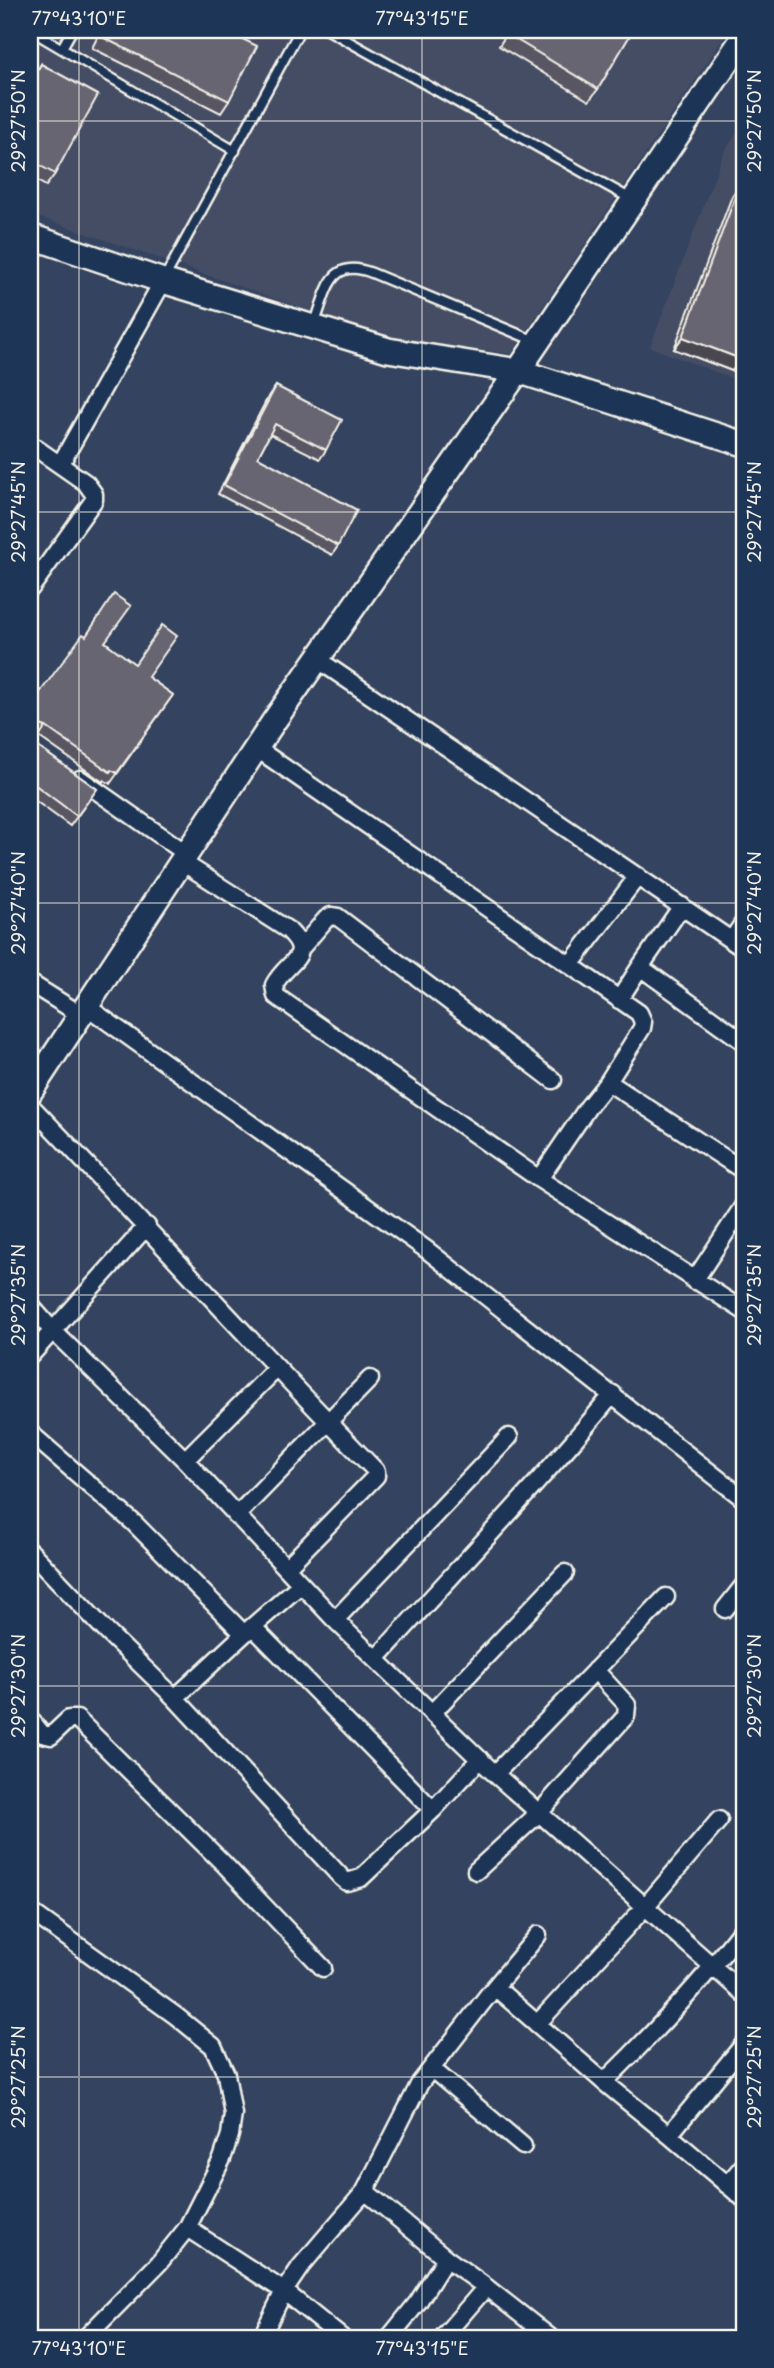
<svg xmlns="http://www.w3.org/2000/svg" width="774" height="2368" font-family="'Playpen Sans',sans-serif">
  <style>
    .built { fill: #444d65 }
    .lines { fill: none; stroke-linecap: round; stroke-linejoin: round }
    .lane-casing { stroke: #f4f1e8; stroke-width: 13 }
    .street-casing { stroke: #f4f1e8; stroke-width: 21 }
    .secondary-casing { stroke: #f4f1e8; stroke-width: 28 }
    .lane { stroke: #1d3557; stroke-width: 8 }
    .street { stroke: #1d3557; stroke-width: 16 }
    .secondary { stroke: #1d3557; stroke-width: 23 }
    .wall { fill: #595762; stroke: #f4f1e8; stroke-width: 2 }
    .shaded-wall { fill: #494750; stroke: #f4f1e8; stroke-width: 2 }
    .building { fill: #686572; stroke: #f4f1e8; stroke-width: 2 }
    .ticks { fill: none; stroke: #f4f1e8; stroke-width: 2; stroke-opacity: 0.45 }
    .neatline { fill: none; stroke: #f4f1e8; stroke-width: 2.5 }
    .ticks-label { font-size: 18px; text-anchor: middle; fill: #f4f1e8 }
  </style>
  <rect width="100%" height="100%" fill="#34435f"/>
  <filter id="ink" filterUnits="userSpaceOnUse"><feTurbulence type="fractalNoise" baseFrequency=".0143" numOctaves="2"/><feDisplacementMap in="SourceGraphic" scale="14" xChannelSelector="R" yChannelSelector="G"/><feConvolveMatrix kernelMatrix="1 2 1 2 8 2 1 2 1" color-interpolation-filters="sRGB"/></filter>
  <g filter="url(#ink)">
    <path class="built" d="M30,30h699l-218,324 -125,-17 -356,-123z
      M744,122v261l-94,-36 74,-195z"/>
    <g class="lines">
      <g class="lane-casing">
        <path id="lane" d="M30,30l205,121
          M328,30l303,169
          M62,48l10,-18
          M164,279l136,-249
          M314,325c13,-33 15,-69 58,-52l163,68"/>
      </g>
      <g class="street-casing">
        <path id="street" d="M30,444l56,39 8,11v6l-64,89
          M60,465l103,-184
          M317,659l427,290
          M256,748l383,265 4,9 -1,6 -34,54
          M80,779l107,75
          M182,862l106,68c28,27 -1,30 -14,55l2,11 263,183 205,132
          M732,940l12,-18
          M301,948l25,-29 5,-3 7,1 215,163
          M570,965l68,-89
          M640,967l42,-61
          M30,983l51,32
          M619,1000l21,-33 104,75
          M86,1006l341,244 317,249
          M30,1105c117,121 228,246 346,366v5l-90,92
          M539,1179l49,-72 20,-25 136,89
          M694,1281l50,-76
          M30,1305l22,25 133,130 150,160 160,154 249,220
          M30,1356l117,-130
          M30,1433l104,90 110,111 56,-49
          M185,1460l91,-91
          M236,1516l134,-137
          M30,1551l76,80 69,67
          M725,1609l19,-24
          M335,1620l174,-183
          M254,1628l179,182 47,-51
          M244,1634l-69,64 167,180 5,4 14,-4 72,-68
          M376,1659c79,-88 161,-173 237,-265
          M432,1713l133,-140
          M30,1719l12,15 9,2 18,-17h8l146,144 100,105
          M495,1774l171,-177
          M476,1871l63,-58 87,-97 1,-11 -32,-35
          M30,1911l146,105 37,30 13,28 7,40 -3,21 -8,24 -35,69 -28,35 -74,75
          M496,1988l108,94 65,53 75,-91
          M537,2024l107,-116 75,-88
          M432,2069l91,77
          M604,2082c50,-49 97,-99 140,-155
          M669,2135l75,64
          M727,2185l17,-20
          M365,2191l81,67 40,29 65,51
          M187,2228l97,63 58,47
          M264,2338l1,-8 19,-39 17,-25 64,-75 55,-108 69,-89 49,-59
          M389,2338l29,-36 28,-44
          M442,2338l44,-51"/>
      </g>
      <g class="secondary-casing">
        <path id="secondary" d="M30,236l133,45 225,69 130,21 226,73
          M30,1092l244,-371 244,-350 226,-334"/>
      </g>
      <use href="#lane" class="lane"/>
      <use href="#street" class="street"/>
      <use href="#secondary" class="secondary"/>
    </g>
    <path class="wall" d="M101,30h123l5,71 -8,12 -129,-65z
      M509,30h108l-19,59 -9,12 -90,-55z
      M41,64l14,110 -9,12 -16,-9v-96z
      M740,184l1,175 -9,12 -58,-22 58,-153z
      M276,386l50,64 -6,9 -50,-25 -12,23 80,89 -6,9 -114,-61 51,-99z
      M86,636l19,6 43,35 25,18 -63,89 -6,-4 -1,2 -64,-45 -6,-1 -3,1 4,7 63,45 -27,37 -40,-29v-91z"/>
    <path class="shaded-wall" d="M683,337l58,22 -9,12 -58,-22z
      M40,725l6,2 -7,10 -6,-1 -3,1 2,-8z"/>
    <path class="building" d="M103,30h121l33,16 -28,55 -129,-65z
      M510,30h107l12,7 -31,52 -91,-55z
      M41,64l57,31 -43,79 -25,-14v-76z
      M740,184l4,2v164l-3,9 -58,-22z
      M276,386l66,34 -16,30 -51,-26 -17,33 99,53 -19,36 -114,-61z
      M114,594l17,12 -26,36 30,22 27,-39 15,11 -29,41 25,18 -56,78 -6,-3 -1,2 -64,-45 -6,-2 -8,4 -2,6v-29l53,-72 3,2z
      M30,736l4,8 63,45 -20,27 -47,-35z"/>
  </g>
  <path class="ticks" d="M79,30v2308M422,30v2308M30,121h714M30,512h714M30,903h714M30,1295h714M30,1686h714M30,2077h714"/>
  <rect width="774" height="2368" fill="none" stroke="#1d3557" stroke-width="77"/>
  <rect x="38" y="38" width="698" height="2292" class="neatline"/>
  <g class="ticks-label">
    <text x="79" y="25">77°43'10"E</text>
    <text x="422" y="25">77°43'15"E</text>
    <text transform="translate(19 121) rotate(-90)" y="6">29°27'50"N</text>
    <text transform="translate(755 121) rotate(-90)" y="6">29°27'50"N</text>
    <text transform="translate(19 512) rotate(-90)" y="6">29°27'45"N</text>
    <text transform="translate(755 512) rotate(-90)" y="6">29°27'45"N</text>
    <text transform="translate(19 903) rotate(-90)" y="6">29°27'40"N</text>
    <text transform="translate(755 903) rotate(-90)" y="6">29°27'40"N</text>
    <text transform="translate(19 1295) rotate(-90)" y="6">29°27'35"N</text>
    <text transform="translate(755 1295) rotate(-90)" y="6">29°27'35"N</text>
    <text transform="translate(19 1686) rotate(-90)" y="6">29°27'30"N</text>
    <text transform="translate(755 1686) rotate(-90)" y="6">29°27'30"N</text>
    <text transform="translate(19 2077) rotate(-90)" y="6">29°27'25"N</text>
    <text transform="translate(755 2077) rotate(-90)" y="6">29°27'25"N</text>
    <text x="79" y="2355">77°43'10"E</text>
    <text x="422" y="2355">77°43'15"E</text>
  </g>
</svg>
